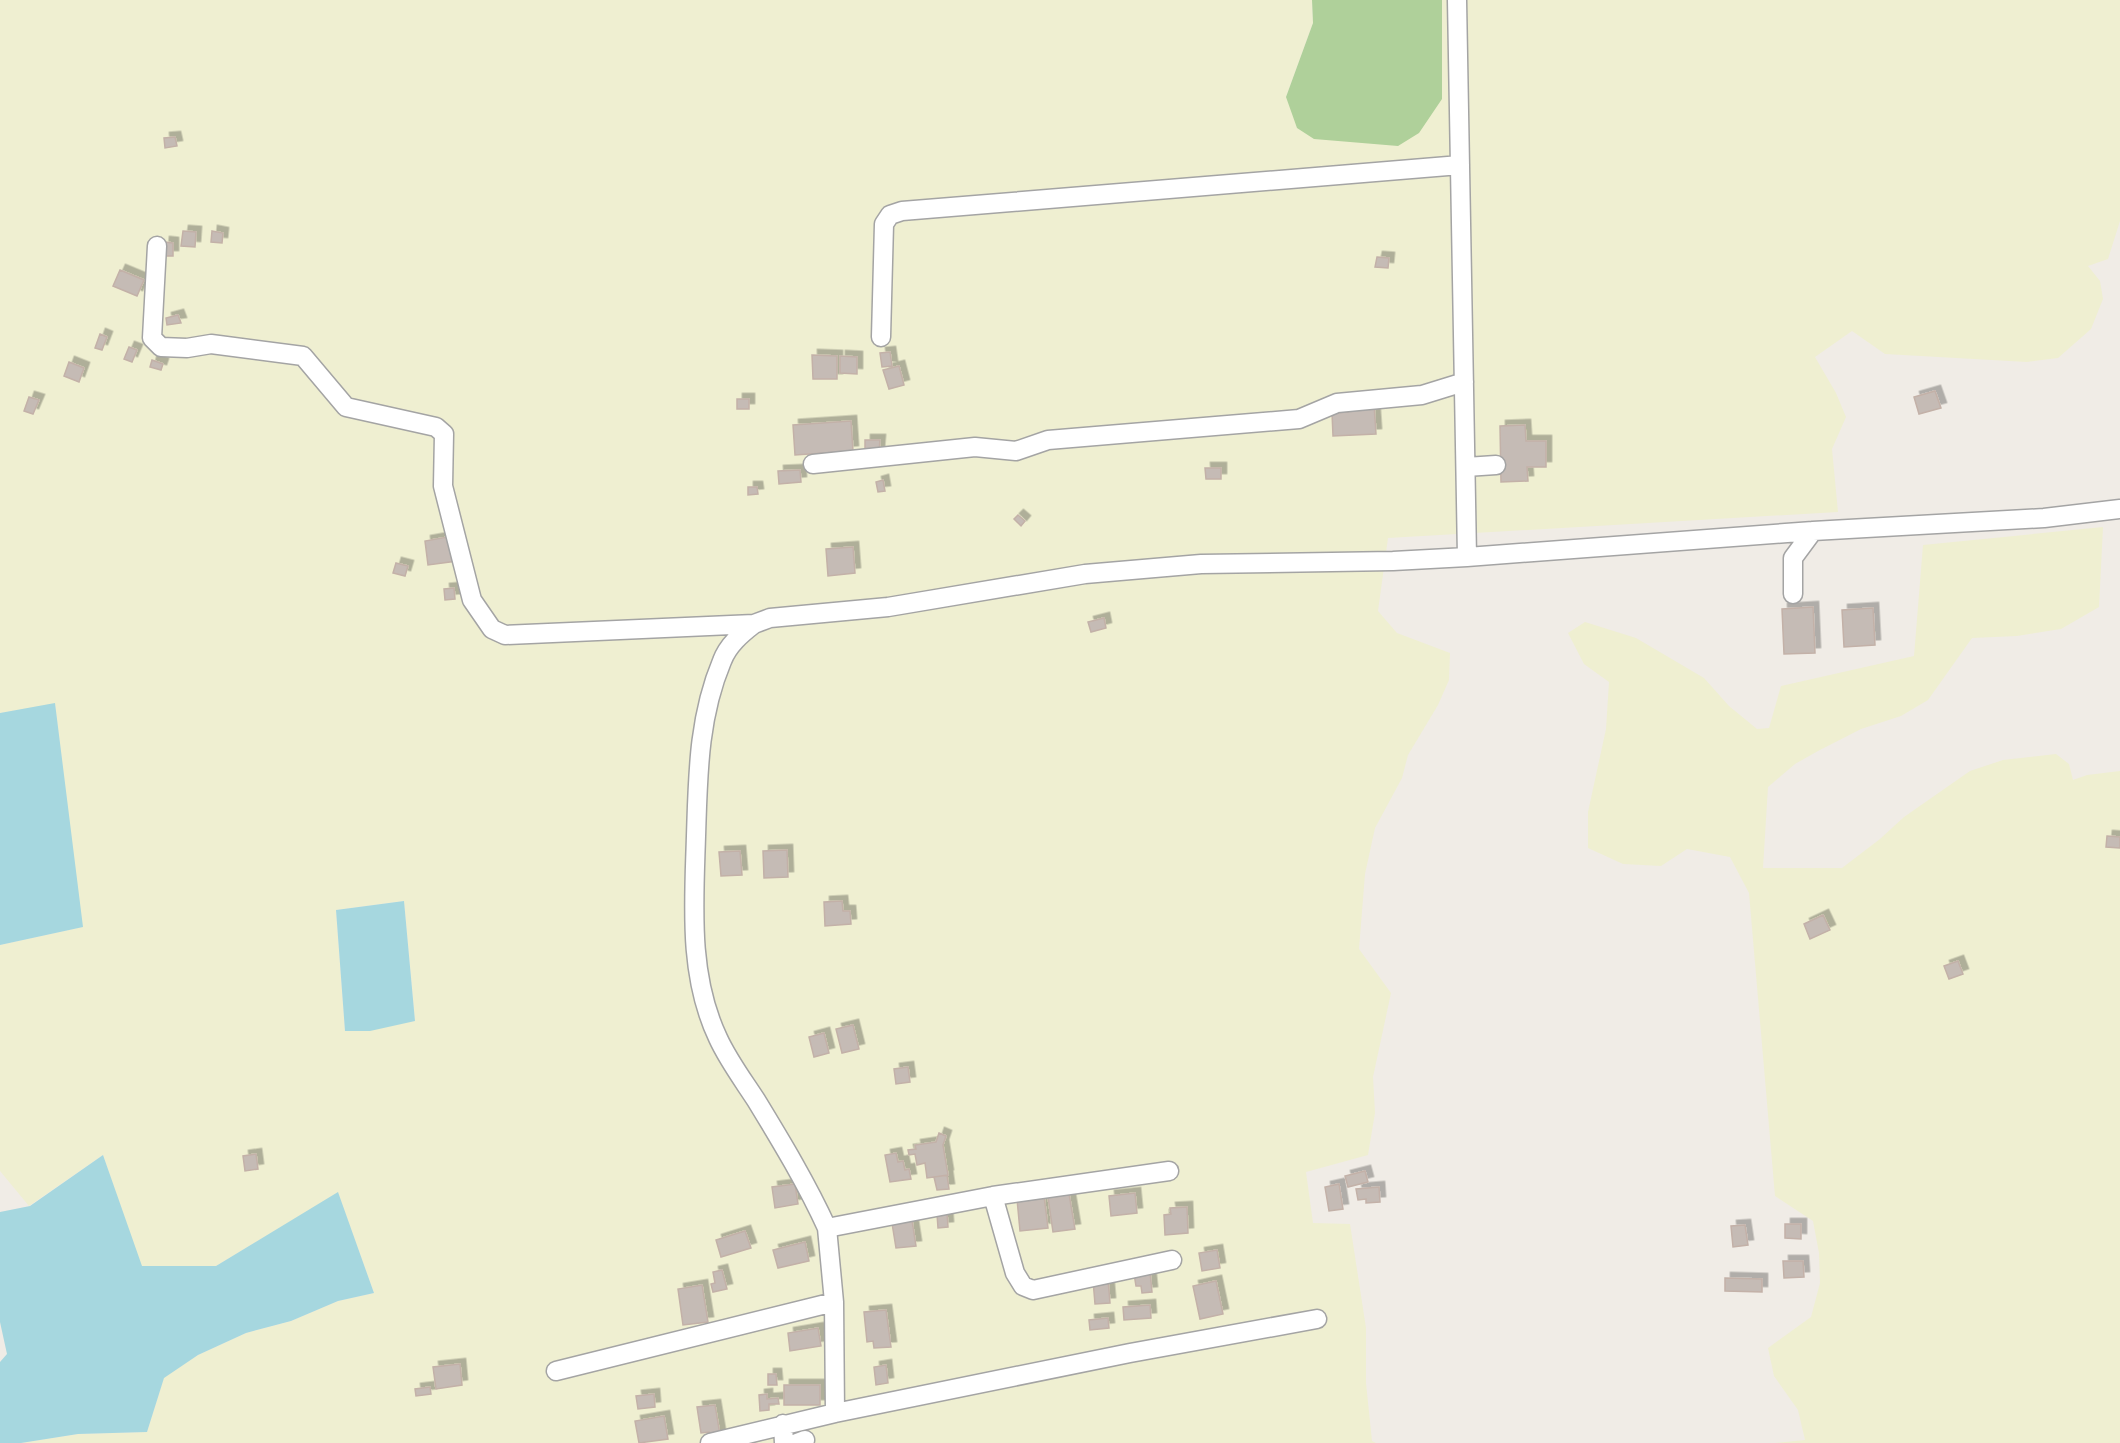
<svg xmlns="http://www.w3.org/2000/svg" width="2120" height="1443" font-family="'Archivo Narrow',sans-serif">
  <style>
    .farmland { fill: #efefd1; fill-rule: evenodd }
    .forest { fill: #afd09a }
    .water { fill: #a6d7df }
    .building { fill: #c5bbb5; stroke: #c3b1a8; stroke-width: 1.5; filter: url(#shadow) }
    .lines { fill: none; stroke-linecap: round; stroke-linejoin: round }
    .minor-casing { stroke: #a4a4a4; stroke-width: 21 }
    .minor { stroke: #fff; stroke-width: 18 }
  </style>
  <defs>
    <filter id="shadow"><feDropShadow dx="5.5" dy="-5.5" stdDeviation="0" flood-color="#0004"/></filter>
  </defs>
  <rect width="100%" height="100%" fill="#f0ece6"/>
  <path class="farmland" d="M0,0h1312l1,23 -27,74 156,2v-99h678v221l-12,38 -20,7 12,15 3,18 -12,30 -33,29 -31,4 -142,-8 -33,-23 -37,26 21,36 10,24 -14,32 6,63 -450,26 -10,73 19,22 53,20 -1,27 -11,25 -30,50 -6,23 -27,50 -10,46 -6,75 32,44 -18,84 2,36 -7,42 -62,17 7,51 37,1 16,104v55l6,58 4,2h-1355l57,-9 69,-2 17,-55 34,-22 48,-22 45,-12 47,-20 36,-8 -36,-100 -122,73h-75l-38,-111 -74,51 -29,-35v-226l82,-18 -27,-223 -55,9zM404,901l11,120 -70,10 -9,-121z
    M2103,527l-4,80 -38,22 -44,7 -45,2 -44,62 -27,16 -40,13 -43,22 -23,13 -27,23 -5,81h79l38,-29 24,-22 66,-46 33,-11 53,-6 13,10 4,16 14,-5 33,-4v672h-345l30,-3 -7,-30 -24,-34 -6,-28 43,-31 9,-34 -1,-30 -6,-32 -38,-25 -26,-303 -19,-36 -43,-8 -26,17 -38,-2 -35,-16v-36l18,-83 3,-47 -25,-18 -16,-31 17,-11 51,16 68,40 25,28 28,23 12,-1 12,-42 133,-30 9,-111z"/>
  <path class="forest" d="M1312,0h130v99l-23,34 -21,13 -84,-7 -17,-11 -11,-31 27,-74z"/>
  <path class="water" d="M55,703l28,224 -83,18v-232z
    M404,901l11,120 -45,10h-25l-9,-121z
    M103,1155l39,111h74l122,-74 36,101 -36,8 -47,20 -45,12 -48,22 -34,23 -17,54 -69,2 -57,9h-21v-81l7,-8 -7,-32v-110l30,-6z"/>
  <path class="building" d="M175,137l2,9 -12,2 -1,-10z
    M183,231l13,1 -1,15 -14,-1z
    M212,231l11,2 -1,10 -11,-1z
    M164,242l9,1v13h-10z
    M1377,257l12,1 -1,10 -13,-1z
    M120,270l24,10 -7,16 -24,-10z
    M178,315l3,8 -14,2 -1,-7z
    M100,334l7,3 -5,13 -7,-2z
    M129,347l8,3 -5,12 -8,-3z
    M890,352l2,14 -10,1 -2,-14z
    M812,355l25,1v23h-24z
    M840,356l17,1v17l-17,-1z
    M152,360l11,4 -2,6 -11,-3z
    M69,362l15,6 -5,14 -15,-6z
    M899,366l5,19 -15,4 -6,-19z
    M1935,391l6,17 -22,6 -5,-17z
    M29,397l10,3 -6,14 -9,-3z
    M737,399h12v10h-12z
    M1374,404l2,30 -43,2 -1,-23 16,-1v-7z
    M851,421l2,30 -58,4 -2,-30z
    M1525,425l1,16h20v26h-19l1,14 -27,1 -1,-56z
    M865,440h15l-1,12h-14z
    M1205,468h16v11h-15z
    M800,470l1,12 -22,2 -1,-13z
    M883,480l2,11 -7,1 -2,-10z
    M748,487h9l1,7 -10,1z
    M1018,515l7,6 -4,5 -7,-7z
    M453,536l4,25 -29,4 -3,-24z
    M853,547l2,26 -27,3 -2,-27z
    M396,563l12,3 -3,10 -12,-3z
    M454,588l1,11 -10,1 -1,-11z
    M1813,607l2,46 -31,1 -2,-45z
    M1873,608l2,37 -31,2 -2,-37z
    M1104,618l2,10 -15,4 -3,-10z
    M2107,836l13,1v11l-14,-1z
    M787,850l1,27 -24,1 -1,-27z
    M740,851l2,24 -21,1 -2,-24z
    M842,901l1,10h7l1,13 -26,2 -1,-24z
    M1823,915l7,15 -20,9 -6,-15z
    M1958,961l5,13 -14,5 -5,-13z
    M853,1025l6,24 -17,4 -6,-24z
    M824,1033l5,20 -15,4 -5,-20z
    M908,1067l2,15 -14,2 -2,-15z
    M939,1133l7,3 -3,9 5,30 -21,3 -2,-15 -8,2 -2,-11 -6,1 -1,-5 8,-1 -1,-4 21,-3z
    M896,1153l2,9 5,-1 2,9 4,-1 2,10 -21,3 -5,-27z
    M256,1154l2,15 -13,2 -2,-15z
    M1365,1171l3,11 -20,5 -3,-11z
    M947,1175l2,14 -12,1 -3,-13z
    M795,1184l3,20 -23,4 -3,-21z
    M1339,1184l4,25 -14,2 -4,-24z
    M1379,1187l1,15 -14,1v-4l-8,1 -2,-11z
    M1135,1193l2,20 -26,3 -2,-20z
    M1069,1194l6,35 -22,3 -5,-35z
    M1044,1196l4,32 -28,3 -3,-32z
    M1187,1207l1,26 -23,2 -1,-20 7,-1 -1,-6z
    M947,1213l1,14 -10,1 -1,-14z
    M911,1214l5,32 -20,2 -5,-31z
    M1785,1224h16v15l-16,-1z
    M1745,1225l3,20 -15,2 -2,-21z
    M745,1231l6,17 -30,9 -5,-17z
    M805,1242l4,19 -31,7 -5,-18z
    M1217,1250l3,18 -18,3 -3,-18z
    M1783,1261h20l1,16 -20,1z
    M722,1270l5,19 -14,3 -2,-8 4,-1 -2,-11z
    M1150,1272l2,20 -10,1 -1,-7h-5l-2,-12z
    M1725,1278l37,1v13l-37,-1z
    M1108,1279l2,24 -15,1 -2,-24z
    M1216,1281l7,33 -23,5 -7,-33z
    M702,1285l6,37 -25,3 -5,-36z
    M1150,1305l1,13 -27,2 -1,-13z
    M886,1310l5,37 -17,1 -1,-7 -6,1 -3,-30z
    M1108,1318l1,10 -19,2 -1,-10z
    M818,1328l3,18 -31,5 -2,-18z
    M460,1364l2,21 -26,4 -3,-22z
    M886,1365l2,18 -12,2 -2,-18z
    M768,1374h8l1,11h-9z
    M784,1385h36v20h-36z
    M430,1387l1,7 -15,2 -1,-7z
    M654,1394l1,13 -17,2 -2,-13z
    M767,1394v5l11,-1 1,6h-10v6l-9,1 -1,-16z
    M715,1405l5,30 -11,2v-5l-8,1 -4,-26z
    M664,1416l4,23 -29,4 -4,-22z"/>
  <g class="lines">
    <g class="minor-casing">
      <path id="minor" d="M1457,0l10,557
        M157,246l-5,92 9,9 26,1 24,-4 92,12 43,51 90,20 8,7 -1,52 29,114 20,29 13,6 249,-11 16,-6 118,-11 197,-33 116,-10 192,-3 74,-4 346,-26 231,-13 76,-9
        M881,337l3,-113 6,-9 12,-4 558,-46
        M813,464l162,-17 41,4 32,-11 251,-21 38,-16 85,-8 42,-13
        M1466,467l30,-2
        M1793,594v-36l20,-27
        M754,624c-13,10 -26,21 -32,37 -24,57 -24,115 -26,175 -2,68 -8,139 22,202 10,22 25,42 38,62 25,41 51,84 71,128l166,-32 22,77 8,13 10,4 139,-30
        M993,1196l176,-25
        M556,1371l278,-69
        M835,1413l295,-60 187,-34
        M783,1424l1,19
        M710,1443l125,-30 -1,-111 -7,-74
        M797,1443l8,-3"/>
    </g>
    <use href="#minor" class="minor"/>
  </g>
</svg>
